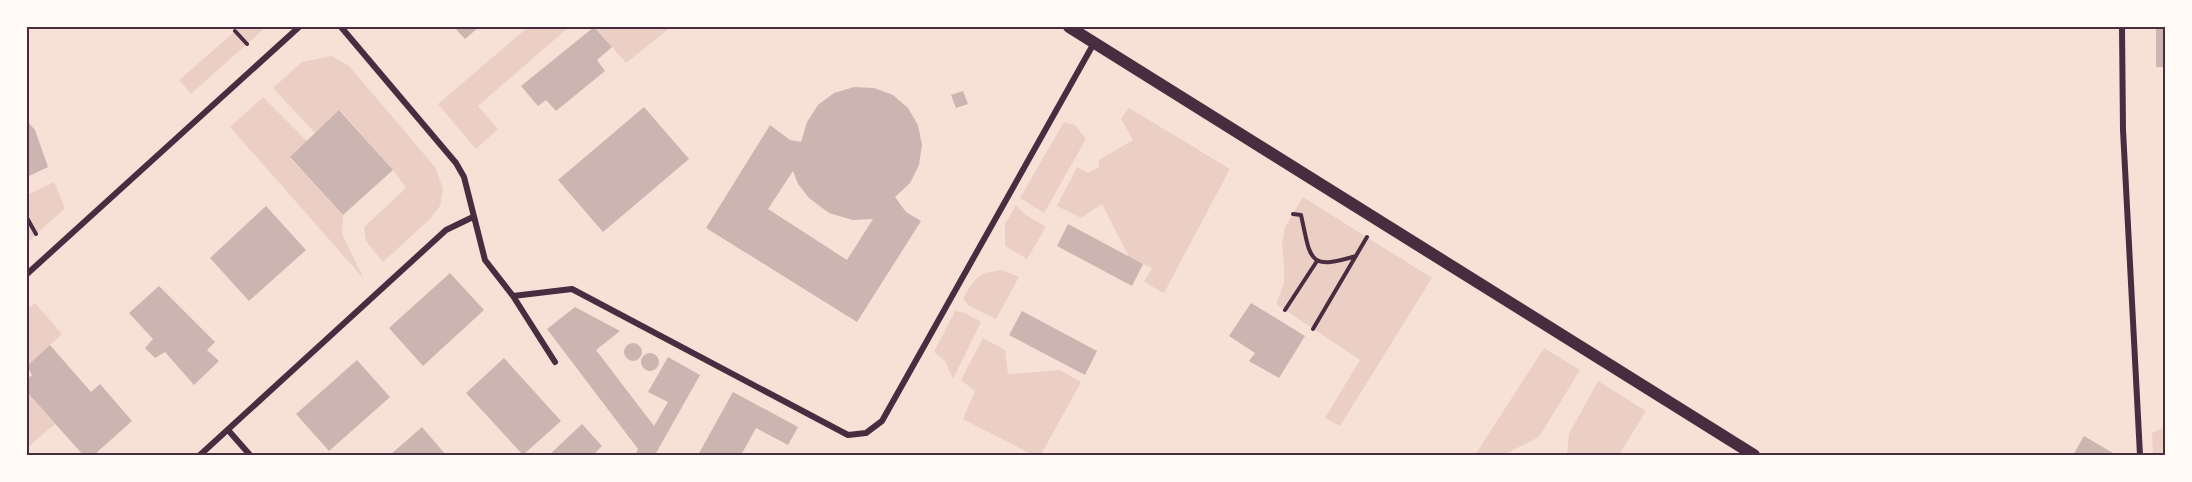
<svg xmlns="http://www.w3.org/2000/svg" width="2192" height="482" font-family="Signika,sans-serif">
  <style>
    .green { fill: #ebcfc5 }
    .building { fill: #ccb4b1; fill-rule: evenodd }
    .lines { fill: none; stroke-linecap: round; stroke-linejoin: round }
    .path { stroke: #4a2c40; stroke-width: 4 }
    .minor { stroke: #4a2c40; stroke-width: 6 }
    .secondary { stroke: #4a2c40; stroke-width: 12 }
    .neatline { fill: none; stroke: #4a2c40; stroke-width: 2 }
  </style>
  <rect width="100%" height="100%" fill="#f7e1d7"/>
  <path class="green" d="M240,27h26l-75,67 -12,-14z
    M528,27h41l-91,79 20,23 -22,20 -38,-45z
    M595,27h76l-45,36z
    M332,56l17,10 86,101 8,22 -3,17 -10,13 -47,43 -17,-21 -2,-14 42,-39 -13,-18 -53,-60 -25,23 -42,-45 29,-26z
    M263,97l44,44 -17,17 53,57 -1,19 22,45 -134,-152z
    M1129,108l101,61 -66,124 -20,-11 8,-14 -23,-11 -27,-53 -21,14 -24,-12 20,-39 11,6 11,-6v-7l34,-20 -12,-21z
    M1064,122l11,3 11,14 -42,74 -24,-15z
    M54,182l11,26 -38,35v-48z
    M1303,197l129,81 -92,148 -15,-8 35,-58 -84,-56 8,-21v-20l-2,-19 3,-17z
    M1016,205l10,10 20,12 -19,32 -22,-13v-22z
    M1002,270l17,7 -23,42 -27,-13 -6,-7c11,-21 15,-26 39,-29z
    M35,303l27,31 -35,32v-56z
    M955,311l10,2 16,9 -28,57 -8,-18 -11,-9z
    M983,338l22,12 3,24 52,-4 21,12 -40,73h-8l-70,-36 12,-28 -14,-11z
    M1544,348l36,22 -41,67 -36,18h-28z
    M1598,381l48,30 -27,44h-52l2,-21z
    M27,392l28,32 -28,24z
    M2165,427v28h-12l-1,-22z"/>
  <path class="building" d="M454,27h25l-14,12z
    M594,27l18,20 -15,13 8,11 -49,40 -10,-11 -8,6 -17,-20z
    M2156,27h9v40h-9z
    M854,87l20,1 19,7 15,13 10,17 4,20 -3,20 -9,18 -15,14 11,15 15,9 -64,101 -151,-94 64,-103 20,15 11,2 6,-20 11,-17 16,-12zM793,171l5,13 11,14 20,15 24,7 20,-1 -26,41 -79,-51z
    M963,91l5,13 -12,4 -5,-13z
    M644,107l45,52 -86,73 -45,-52z
    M339,110l54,60 -50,45 -53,-58z
    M27,121l8,9 13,37 -21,10z
    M266,206l40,44 -57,51 -39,-43z
    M1068,224l75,40 -11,22 -75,-40z
    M450,273l34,37 -61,56 -34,-38z
    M159,286l56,56 -8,8 12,11 -25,24 -29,-33 -10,6 -10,-10 8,-9 -24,-26z
    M1251,303l54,33 -26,42 -30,-17 6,-8 -26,-17z
    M575,307l45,24 -24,19 58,76 14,-24 -20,-10 20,-35 32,18 -45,80h-20l3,-6 -91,-120z
    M1022,311l75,40 -12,24 -76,-40z
    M624 352a9 9 0 1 1 18 0a9 9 0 1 1-18 0Z
    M50,345l41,47 9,-8 32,37 -38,34h-11l-56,-63v-13l5,-4 -5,-9z
    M641 362a9 9 0 1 1 18 0a9 9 0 1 1-18 0Z
    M504,358l57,63 -38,34 -57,-62z
    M357,360l33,37 -61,54 -33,-37z
    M733,392l65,35 -10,18 -32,-17 -15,27h-43z
    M582,424l20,22 -9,9h-44z
    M422,427l24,28h-56z
    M2084,436l29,17 -2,2h-38z"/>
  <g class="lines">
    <path class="path" d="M235,31l12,13
      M1293,214l8,1c10,44 6,56 55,41
      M27,218l9,16
      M1285,310l32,-49
      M1313,329l54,-92"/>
    <path class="minor" d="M341,27l115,136 8,14 21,83 28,36 42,66
      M2122,27l1,103 17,325
      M27,274l272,-247
      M513,296l59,-7 276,146 18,-2 16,-12 212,-378
      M228,430l22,25
      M200,455l246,-225 27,-13"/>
    <path class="secondary" d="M1069,27l685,428"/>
  </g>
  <rect width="2192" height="482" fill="none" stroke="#fffaf5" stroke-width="57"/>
  <rect x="28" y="28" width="2136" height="426" class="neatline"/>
</svg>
